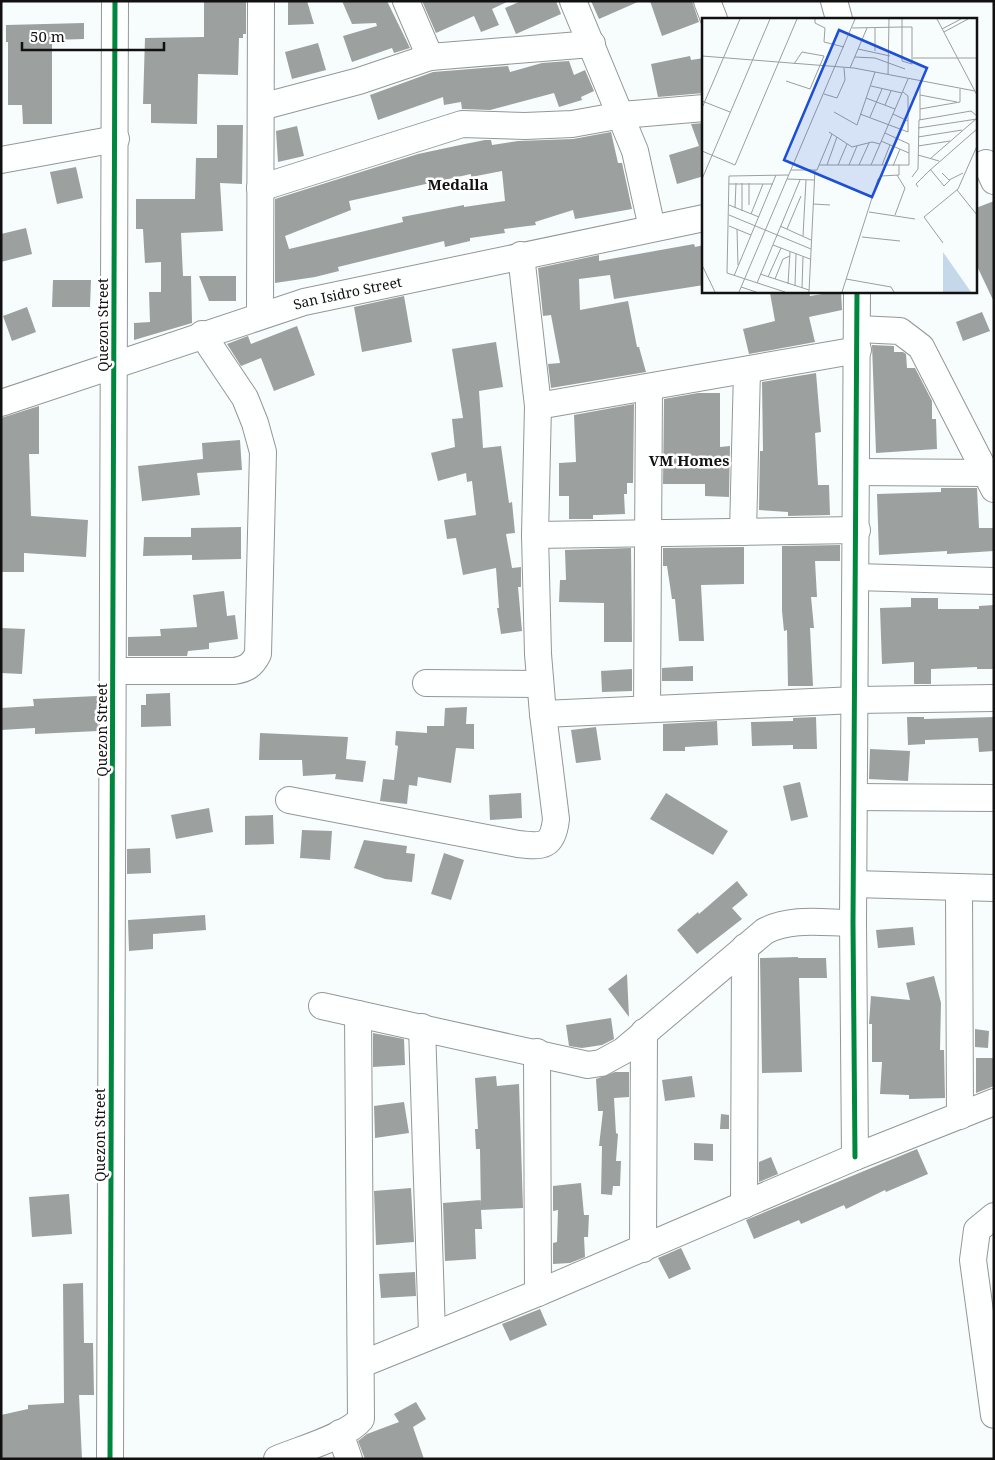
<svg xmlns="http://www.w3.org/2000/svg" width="995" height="1460" font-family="'Noto Serif',serif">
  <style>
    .building { fill: #9ca19f; fill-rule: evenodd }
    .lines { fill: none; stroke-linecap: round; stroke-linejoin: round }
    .minor-casing { stroke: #959797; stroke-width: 28 }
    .minor { stroke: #feffff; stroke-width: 26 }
    .cycleway-casing { stroke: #fff; stroke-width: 8 }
    .cycleway { stroke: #00873e; stroke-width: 5 }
    .labels { text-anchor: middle; stroke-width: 5; stroke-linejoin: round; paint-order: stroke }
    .street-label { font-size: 14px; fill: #111; stroke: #fff }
    .neighbourhood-label { font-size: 15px; font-weight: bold; fill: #111; stroke: #fff }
    .inset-road { fill: none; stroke: #9b9f9e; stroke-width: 1 }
    .view { fill: #1d4ed8; fill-opacity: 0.15; stroke: #1d4ed8; stroke-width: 2.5 }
    .inset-edge { fill: none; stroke: #111; stroke-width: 2.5 }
  </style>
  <rect width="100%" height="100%" fill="#f7fdfc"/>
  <path class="building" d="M204,1h42v33h-3v4h-4l-1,37 -40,-1 -1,50 -46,-1v-19h-8l2,-66 59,-1z
    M288,1h19l7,23 -26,1z
    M342,1h45l23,47 -16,5 -2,-5 -40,14 -9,-26 34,-10 -1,-3 -24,1z
    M422,1h87l-17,8 7,16 -18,7 -7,-16 -38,17z
    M521,1h35l5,13 -45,20 -11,-26z
    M591,1h49l-41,18z
    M650,1h42l7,21 -37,14z
    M84,23v16l-32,1v84h-29l-1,-19h-14v-63h-2v-17z
    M318,43l8,27 -34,9 -7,-27z
    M690,56l1,4 13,-2v35l-46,4 -7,-33z
    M569,61l5,14 11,-5 9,21 -13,6 1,3 -23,7 -5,-14 -64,17 -28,-1 -1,-7 -17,3 -1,-8 -65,23 -8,-25 63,-23 75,-6 2,6 32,-9z
    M704,123v53l-27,8 -8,-29 30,-9 -8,-22z
    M217,125h26l-1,59 -22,-1 3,48 -42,2 2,43h8l1,47 -58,17v-17l16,-1 -1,-30h12v-30l-16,1 -2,-34h-7v-30h59l1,-41h21z
    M297,126l7,30 -26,6 -2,-31z
    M611,132l7,31h4l10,46 -57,10 -2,-9 -38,12 1,3 -32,4 1,4 -35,5v3l-25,6 -1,-6 -106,26 1,4 -24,6 -40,6v-84l143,-45 47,-10 20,-4h6l1,5 26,-4 55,-2zM502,171l3,30 -41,6v-2l-62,12 1,5 -114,27 -4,-13 66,-26 -2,-9 122,-27v3z
    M76,167l7,31 -26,6 -7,-32z
    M994,201v101l-18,-38v-56z
    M26,228l6,26 -31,8v-28z
    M694,244l1,3 9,-2v40l-90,14 -4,-24 -31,4 1,31 48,-9 9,46h2l7,25 -95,16 -3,-24 12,-1 -9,-48 -8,1 -5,-48 61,-13v6z
    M199,276h37v25h-27z
    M53,280h38l-1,27h-38z
    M779,291h30l1,5 31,-5 1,19 -33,7 6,25 -66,12 -6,-25 32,-8 -5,-28z
    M404,296l8,46 -50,10 -8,-45z
    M27,307l9,25 -24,9 -9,-25z
    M982,312l8,19 -27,10 -7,-19z
    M297,326l18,49 -41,16 -13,-33 -20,8 -14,-22 21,-8 3,8z
    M496,342l7,45 -24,4 4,57 18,-2 8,57 3,-1 3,31 -9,1 6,34 9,-1v20h-3l4,44 -21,3 -4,-26h2l-3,-40 -33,7 -7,-37 -9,1 -3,-19 32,-5 -4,-34 -5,1 -1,-9 -28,8 -7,-28 24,-6 -3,-28 11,-1 -11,-69z
    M872,345l22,1v6h9l3,2 1,14h8l17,33v18h4l1,30 -61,4z
    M816,373l5,59 -6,1 3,52h11l1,30 -42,1v-4l-29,-2 1,-59h3l-1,-69z
    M698,393h22v54l10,-1 -1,51 -24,-1v-12h-42l1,-85z
    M634,404l-1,79h-6v11h-3l1,20 -28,1h-4v4h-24v-23h-10v-33l17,-1 -2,-47z
    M39,406v48h-10l2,62 57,4 -2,37 -62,-4v19h-23v-154z
    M240,440l2,30 -45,3 3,22 -58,6 -4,-35 65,-7 -1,-16z
    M941,488h36l2,40h15v23l-47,3v-3l-68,4 -2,-61 64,-2z
    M241,527v32l-49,1v-5l-49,1 1,-19h47v-9z
    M840,545v16h-25l2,36h-6l3,31h-4l3,58h-25l-1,-56 -3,1 -2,-20v-65z
    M744,547v37l-43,1 3,56h-25l-4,-42h-3l-5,-33h-4v-18z
    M631,548l1,94h-28v-39l-45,-1 1,-22h6l-1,-30z
    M224,591l3,25 8,-1 3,24 -29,4v6l-21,2 -1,5h-59v-19l33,-1 -1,-7 37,-2 -4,-32z
    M911,598h27v11h41v-3l15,-1v64h-17v-2l-46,2v15h-17v-22l-32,2 -2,-56 31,-1z
    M1,628l24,1 -3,45 -21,-1z
    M693,666v15h-31v-13z
    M632,669v22l-30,1 -1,-21z
    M170,693l1,33 -30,1v-22h5v-11z
    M97,696l1,35 -63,3v-6l-34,2v-22l33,-2 -1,-7z
    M467,707l-1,17h8v25l-18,-1 -5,35 -33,-6 -1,9 -8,-1 -2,19 -27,-3 3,-22 11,1 4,-34 -3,-1 1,-14 31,2v-7h17l1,-18z
    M816,717l1,32h-24v-4l-41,1 -1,-24 42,-1v-3z
    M907,717h17v2l70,-2v34l-15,1 -1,-14 -53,2v4l-17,1z
    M717,721l1,24 -33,2v4h-22v-27z
    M596,727l5,33 -25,3 -5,-33z
    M260,733l88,4 -2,22 20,2 -3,21 -28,-3 1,-5 -33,2 -1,-16h-43z
    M870,749l40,2 -2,30 -39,-2z
    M800,782l8,35 -17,4 -8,-35z
    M521,793l1,25 -32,2 -1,-25z
    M666,793l62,38 -15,24 -63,-36z
    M209,808l4,24 -37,7 -5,-24z
    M273,815l1,29 -29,1v-29z
    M302,830l30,1 -2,29 -30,-2z
    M364,840l43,6 -1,7 9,1 -3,28 -27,-3 -31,-11z
    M150,848l1,25 -24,1v-25z
    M444,853l20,7 -13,40 -20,-6z
    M737,881l11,14 -16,13 10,11 -45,35 -20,-24 21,-18 1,2z
    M205,915l1,15 -53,4v15l-24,2 -1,-31z
    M913,927l2,18 -37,3 -2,-18z
    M798,957v1h28l1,20h-28l3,94 -40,1 -2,-115z
    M627,974l2,43 -21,-28z
    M934,976l7,27 -1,47h4l1,48 -36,1v-4l-29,-1 2,-32h-10v-38h-3l2,-28 39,4 -4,-17z
    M611,1018l3,21 -12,6 -20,3 -13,-2 -3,-21z
    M975,1029l14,2 -1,17 -13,-1z
    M373,1033l31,6 1,26 -32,2z
    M976,1058h18v28l-18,7z
    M615,1072h14v25l-15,1 2,35 2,1 -2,27h5l-1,25h-7l-1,9 -11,-1 1,-48h-3l4,-35h-5l-2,-32z
    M496,1076l1,10 22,-2 4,124 -42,2 1,19h-7l1,30 -31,2 -2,-58 38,-3v8l-1,-59h-4l-1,-20h3l-3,-51z
    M692,1076l3,21 -30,4 -3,-21z
    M404,1102l5,31 -34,5 -1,-32z
    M721,1114l8,1v14h-9z
    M694,1143l19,1v17l-19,-1z
    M917,1149l11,25 -42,18 -1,-2 -39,19 -2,-4 -43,19 -2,-4 -45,19 -8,-19z
    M771,1157l7,17 -19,8v-20z
    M581,1183l3,32h5l-1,22h-4l1,20 -15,6 -17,1v-21l4,-1 1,-32 -5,1v-25z
    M411,1188l3,54 -38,3 -2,-54z
    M69,1194l3,40 -40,3 -3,-40z
    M681,1248l10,21 -22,10 -11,-21z
    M415,1272l1,24 -35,2 -2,-24z
    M83,1283l1,60h9l1,52h-15l3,64h-81v-44l27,-6v-4l36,-2 -1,-119z
    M540,1309l7,16 -37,16 -8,-17z
    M416,1402l10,17 -13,8 11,32h-59l-7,-18 9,-7 32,-12 -5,-8z"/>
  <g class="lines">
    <g class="minor-casing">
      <g id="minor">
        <path d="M406,1l24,56"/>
        <path d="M573,1l62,150 17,77"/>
        <path d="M707,1l7,18"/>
        <path d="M834,1l5,18"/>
        <path d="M261,107l98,-26 71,-24 162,-13"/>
        <path d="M1,160l115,-21"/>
        <path d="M986,163l8,18"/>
        <path d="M260,188l202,-64 63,2 47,-2 50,-9 82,-7"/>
        <path d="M260,315l1,-314"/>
        <path d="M858,329l42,2 21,16 73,142"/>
        <path id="s1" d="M1,403l303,-101 400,-84"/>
        <path d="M538,406l320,-56"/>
        <path d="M857,472l130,1"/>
        <path d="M743,532l4,-162"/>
        <path d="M535,535l322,-5"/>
        <path d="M856,577l138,4"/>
        <path d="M114,671h120c12,-2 18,-5 24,-17l5,-202 -8,-29 -10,-25 -43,-64"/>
        <path d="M426,683l114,1"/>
        <path d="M647,709l2,-322"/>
        <path d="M543,714l313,-14 138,-2"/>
        <path d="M854,797l140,1"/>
        <path d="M289,800l229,44c25,3 35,3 38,-25l-13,-105 -5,-60 -3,-119 3,-129 -17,-151"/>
        <path d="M854,884l140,4"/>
        <path d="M959,889l1,227"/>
        <path d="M322,1006l266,59 13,-2 22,-12 142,-120c27,-14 59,-8 88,-8"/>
        <path d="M422,1027l10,307"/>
        <path d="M537,1052l1,241"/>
        <path d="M855,1157l-2,-234 4,-632"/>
        <path d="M744,1205l1,-258"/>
        <path d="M994,1216l-17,14 -4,30 21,155"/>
        <path d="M643,1249l1,-217"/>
        <path d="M362,1364l176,-71 317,-136 139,-55"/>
        <path d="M340,1433l9,26"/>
        <path d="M110,1459l5,-1458"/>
        <path d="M277,1459c21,-9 71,-23 84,-40l-3,-405"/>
      </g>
    </g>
    <use href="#minor" class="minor"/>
    <g class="cycleway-casing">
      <path id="cycleway" d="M855,1157l-2,-234 4,-632
        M110,1459l5,-1458"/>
    </g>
    <use href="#cycleway" class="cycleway"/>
  </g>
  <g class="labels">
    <g class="street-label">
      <text dy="5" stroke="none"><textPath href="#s1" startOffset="364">San Isidro Street</textPath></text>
      <text transform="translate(103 325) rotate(-90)" y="5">Quezon Street</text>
      <text transform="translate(102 730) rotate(-90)" y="5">Quezon Street</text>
      <text transform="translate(100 1135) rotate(-90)" y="5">Quezon Street</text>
    </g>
    <g class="neighbourhood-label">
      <text x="458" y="190">Medalla</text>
      <text x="689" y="466">VM Homes</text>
    </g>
  </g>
  <g transform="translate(702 18)">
    <rect width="275" height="275" fill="#f7fdfc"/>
    <path d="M241,234l28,40h-28z" fill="#c5d8ea"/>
    <path class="inset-road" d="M113,1v4l10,5 -1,14 20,5M235,1l40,76M150,10l50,-1h10v37l-10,-3v-42M173,10v23M240,11l19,-10M242,14l24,-13M156,31l32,7M0,38l152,12 121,23M153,39l20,1 30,11M211,40h64M148,50l17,-40M186,57l1,-56M84,63l24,8 14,-33 -22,-4 -8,12M169,68l31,7M122,76l13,4 8,-18 -1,-12M218,77l37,7M164,80l29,11M0,83l28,11M183,87l6,-14M0,90l38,-89M218,91l40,-7v-13M132,94l23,13 18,-53M158,96l48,18v-36l-5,-4M191,96l15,7M168,99l12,-28M218,102v-38M216,110l59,-9M127,114l23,15 20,-5 8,2M216,119l44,-7M179,123l28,12M216,128l32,-5M0,133l33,14 62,-146M216,137l21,6M229,140l45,-39M117,147h90v-21l-24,-11M125,147l10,-28M136,147l9,-21M147,147l8,-19M157,147l10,-22M169,147l37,-86M180,147l8,-20M191,148l7,-17M228,151l14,17 6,-6M89,152h26l15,-36M240,155l7,7 14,-7M210,159l6,-8 1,-49 52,-9 6,5M0,161l68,-160M85,161l27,1M47,165v22M27,166h44M216,169l-2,-3 13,-13 48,-42M255,172l20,25M111,186l17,1M27,187l30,12M33,190l1,-25M40,193v-28M167,194l46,7M49,196l12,-30M27,197l82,34M193,197l10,-27 -8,-13M27,208l22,9M78,208l31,14M35,211l1,36M85,211l14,-33M101,218l3,-56M160,219l38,4M241,225l-19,-26 34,-28 19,-43M71,227l37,14M0,247l13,27M58,256l49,16M32,258l42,-101M66,259l13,-29M73,261l8,-20 7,-3M144,261l45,8 3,5M55,265l43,-103M86,266l2,-32M93,268l1,-32M39,269l15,5M100,270l1,-31M37,274l116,-273M83,274l-58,-19 2,-97 60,-1M107,274l6,-122M140,274l36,-113 3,-3 18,-1v-10"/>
    <path class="view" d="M137,12l88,38 -55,129 -88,-37z"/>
    <rect width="275" height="275" class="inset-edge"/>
  </g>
  <rect width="995" height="1460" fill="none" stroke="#111111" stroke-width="5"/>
  <path d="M22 42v8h142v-8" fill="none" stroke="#111111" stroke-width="2.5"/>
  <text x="30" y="42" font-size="15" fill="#111111" stroke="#ffffff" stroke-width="4" paint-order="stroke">50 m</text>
</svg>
